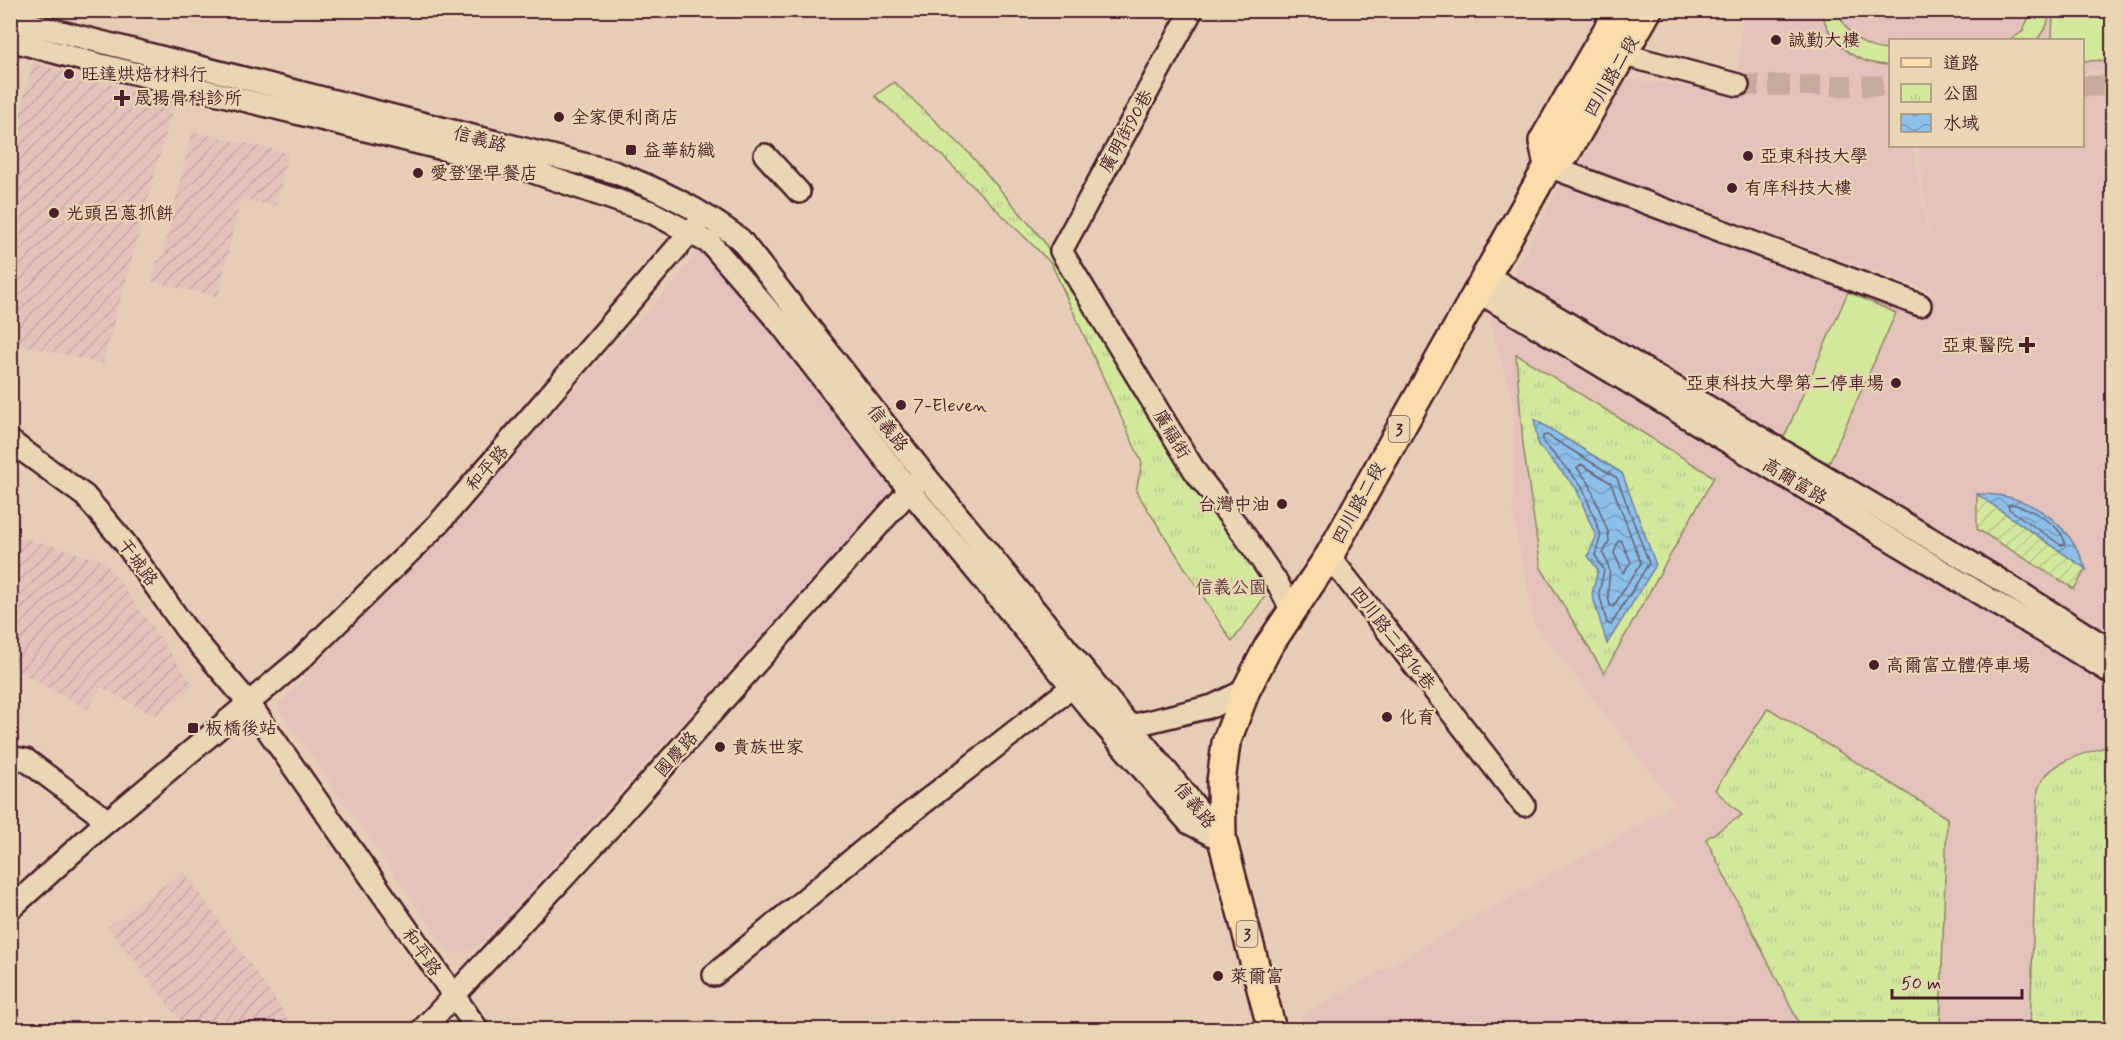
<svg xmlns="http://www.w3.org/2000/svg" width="2123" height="1040" font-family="Mynerve,'LXGW WenKai TC',sans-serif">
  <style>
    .built { fill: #e4c2bc }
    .industrial { fill: url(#industrial-furrows) }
    .park { fill: url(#park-tufts); stroke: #8e8464; stroke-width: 1.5 }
    .garden { fill: url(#garden-furrows); stroke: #8e8464; stroke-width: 1.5 }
    .pitch { fill: #d3e89d; stroke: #8e8464; stroke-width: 1.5 }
    .water { fill: url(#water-waves); stroke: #72809d; stroke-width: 1.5 }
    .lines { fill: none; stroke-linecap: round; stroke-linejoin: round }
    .shore { stroke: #655f77; stroke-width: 1.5 }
    .minor-tunnel { stroke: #c8aa9c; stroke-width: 21; stroke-dasharray: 21 10; stroke-linecap: butt }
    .minor-casing { stroke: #4a1f2b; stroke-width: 26 }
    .major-casing { stroke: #4a1f2b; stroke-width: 32 }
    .minor { stroke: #e9d6b4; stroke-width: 21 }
    .major { stroke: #fbddab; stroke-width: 27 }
    .poi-dot { fill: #4a1f2b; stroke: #e9d6b4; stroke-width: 2 }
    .labels { text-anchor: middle; stroke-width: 4.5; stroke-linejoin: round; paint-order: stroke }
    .shield { fill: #e9d6b4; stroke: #7a5654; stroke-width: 1.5 }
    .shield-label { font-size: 16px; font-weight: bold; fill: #4a1f2b }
    .poi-label { font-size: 18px; fill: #4a1f2b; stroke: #e9d6b4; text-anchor: start }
    .street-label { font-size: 18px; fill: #4a1f2b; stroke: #e9d6b4 }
    .park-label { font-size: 18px; fill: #5f3d3c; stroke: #e9d6b4 }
  </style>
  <defs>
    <pattern id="industrial-furrows" width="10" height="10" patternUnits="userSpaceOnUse" patternTransform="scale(1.5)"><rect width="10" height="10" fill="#e4c2bc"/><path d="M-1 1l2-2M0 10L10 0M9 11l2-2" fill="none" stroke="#c5a6a2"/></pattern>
    <pattern id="park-tufts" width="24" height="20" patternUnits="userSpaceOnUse" patternTransform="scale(1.5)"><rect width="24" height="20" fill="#d3e89d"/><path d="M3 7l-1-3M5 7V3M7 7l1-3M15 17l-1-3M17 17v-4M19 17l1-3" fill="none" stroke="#b7c787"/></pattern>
    <pattern id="garden-furrows" width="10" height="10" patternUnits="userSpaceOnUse" patternTransform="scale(1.5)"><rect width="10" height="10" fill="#d3e89d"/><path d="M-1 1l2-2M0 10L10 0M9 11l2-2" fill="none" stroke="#b7c787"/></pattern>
    <pattern id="water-waves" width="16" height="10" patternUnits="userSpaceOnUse" patternTransform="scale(1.5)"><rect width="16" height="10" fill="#8dc0e9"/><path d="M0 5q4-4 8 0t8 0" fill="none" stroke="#759bbd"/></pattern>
  </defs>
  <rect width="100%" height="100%" fill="#e7cdb8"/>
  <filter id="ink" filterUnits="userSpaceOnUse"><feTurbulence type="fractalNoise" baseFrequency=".0167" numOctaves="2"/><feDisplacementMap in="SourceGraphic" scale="12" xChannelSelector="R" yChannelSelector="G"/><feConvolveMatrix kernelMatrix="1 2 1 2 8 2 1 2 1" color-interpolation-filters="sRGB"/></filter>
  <g filter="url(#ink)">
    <path class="built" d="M1743,11h369v59l-29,2 -1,-32h-192v106h23l17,99 -12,-99h164l1,-57 29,-2v942l-807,1 -3,-15 373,-211 -140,-179 -22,-108 1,-111 -24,-85 80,-155 366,131 -1,-5 -359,-126 51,-87 109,13z
      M697,251l19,14 174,213 1,11 -6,12 -404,442 -11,8 -13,3 -9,-3 -171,-244 393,-420z"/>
    <path class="industrial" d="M33,63l142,38 -72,263 -92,-22v-197z
      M192,131l96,22 -12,54 -35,-8 -23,98 -66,-15 5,-22h4z
      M15,535l90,26 89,125 -40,30 -52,-28 -15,22 -76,-43 -1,-125z
      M184,871l112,158h-109l-80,-102z"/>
    <path class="park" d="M894,82l75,71 74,87 73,124 76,121 26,29 51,77 -37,51 -96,-151 6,-28 -91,-200 -115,-113 -61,-54z
      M1516,354l198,123 -110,196 -63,-105 -18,-123z
      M1768,708l179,110 -7,211h-138l-96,-190 36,-24 -27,-25z
      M2112,745v284h-82l8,-240c11,-30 47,-35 74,-44z"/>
    <path class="garden" d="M1977,494l109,75 -12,20 -97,-60z"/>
    <path class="pitch" d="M1822,11h17c6,24 27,39 51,39v15c-32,0 -62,-21 -68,-54z
      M2032,11h18l-3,14 -10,15h-27l12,-8z
      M2053,11h59v49l-29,1 -1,-21h-30z
      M1848,292l48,21 -67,150 -47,-21z"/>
    <path class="water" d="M1534,419l88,54 34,92 -49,79 -15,-50 6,-24 -10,-14 8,-19 -20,-49 -38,-43z
      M1977,494c51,-1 92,27 109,75z"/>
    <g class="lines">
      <path class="shore" d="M1547,435l70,43 32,85 -38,62 -4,-2 -8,-30 5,-23 -9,-15 6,-20 -19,-49 -39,-44v-6z
        M1581,464l30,19 30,80 -28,44 -3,-2c-7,-22 7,-28 -7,-51l6,-13 -1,-9 -19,-49 -12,-15z
        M2012,504c17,4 51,21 53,40l-4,1 -52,-36 -1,-4z
        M1621,540l10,22 -8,11 -9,-20 4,-12z"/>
      <path class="minor-tunnel" d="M1738,85l152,1
        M2082,86h30"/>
      <g class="minor-casing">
        <path id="minor" d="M1192,10l-131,241 135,222 47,60 35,51 14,27
          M10,19l601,152c48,18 87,37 129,68l184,235 298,365
          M10,40l91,25 423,104 127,43 60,32 71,82 128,165 182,220 97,112 27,14
          M1615,40l17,17 106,28
          M765,155l34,37
          M1548,166l372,139
          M1486,275l514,305 112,71
          M1477,291l635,382
          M10,441l75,55 40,47 60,85 63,74 230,328
          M1329,556l195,249
          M1119,724l12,2 82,-20 33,-16
          M10,757l16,3 82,61
          M10,909l86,-78 205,-172 138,-136 260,-301
          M714,975l163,-136 195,-152
          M422,1030l181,-195 315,-354"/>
      </g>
      <g class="major-casing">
        <path id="major" d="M1548,166l-5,-25 76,-131
          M1272,1030l-50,-191 -1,-57 5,-39 20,-53 22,-43 61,-91 219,-390 18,-13 82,-143"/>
      </g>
      <use href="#minor" class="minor"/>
      <use href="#major" class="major"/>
    </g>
  </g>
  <g class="poi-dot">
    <circle cx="1776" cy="40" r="6"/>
    <circle cx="69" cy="74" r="6"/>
    <path d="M119 89h6v6h6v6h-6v6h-6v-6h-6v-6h6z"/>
    <circle cx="559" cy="117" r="6"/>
    <rect x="625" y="144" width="12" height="12" rx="3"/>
    <circle cx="1748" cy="156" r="6"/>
    <circle cx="418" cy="173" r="6"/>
    <circle cx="1732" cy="188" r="6"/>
    <circle cx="54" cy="213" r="6"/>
    <path d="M2024 336h6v6h6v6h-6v6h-6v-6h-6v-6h6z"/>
    <circle cx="1896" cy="383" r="6"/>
    <circle cx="901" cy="405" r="6"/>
    <circle cx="1282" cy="504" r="6"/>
    <circle cx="1874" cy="665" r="6"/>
    <circle cx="1387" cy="717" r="6"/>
    <rect x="187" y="722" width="12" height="12" rx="3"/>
    <circle cx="720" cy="747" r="6"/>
    <circle cx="1218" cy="976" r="6"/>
  </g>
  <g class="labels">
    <g class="shield">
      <rect x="1388.5" y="416" width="21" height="26" rx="4.5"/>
      <rect x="1236.5" y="921" width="21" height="26" rx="4.5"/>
    </g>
    <g class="shield-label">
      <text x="1399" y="435">3</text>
      <text x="1247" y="940">3</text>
    </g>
    <g class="poi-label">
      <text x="1788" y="46">誠勤大樓</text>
      <text x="81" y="80">旺達烘焙材料行</text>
      <text x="134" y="104">晟揚骨科診所</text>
      <text x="571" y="123">全家便利商店</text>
      <text x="643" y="156">益華紡織</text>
      <text x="1760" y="162">亞東科技大學</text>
      <text x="430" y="179">愛登堡早餐店</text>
      <text x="1744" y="194">有庠科技大樓</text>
      <text x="66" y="219">光頭呂蔥抓餅</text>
      <text x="2014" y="351" text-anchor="end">亞東醫院</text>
      <text x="1884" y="389" text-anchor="end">亞東科技大學第二停車場</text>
      <text x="913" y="411">7-Eleven</text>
      <text x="1270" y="510" text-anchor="end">台灣中油</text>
      <text x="1886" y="671">高爾富立體停車場</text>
      <text x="1399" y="723">化育</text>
      <text x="205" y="734">板橋後站</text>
      <text x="732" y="753">貴族世家</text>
      <text x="1230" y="982">萊爾富</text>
    </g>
    <g class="street-label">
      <text transform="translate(1611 76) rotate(-60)" y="6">四川路二段</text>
      <text transform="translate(1126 131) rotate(-61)" y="6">廣明街90巷</text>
      <text transform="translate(480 139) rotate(15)" y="6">信義路</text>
      <text transform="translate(888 428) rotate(52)" y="6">信義路</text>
      <text transform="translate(1172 434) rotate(59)" y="6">廣福街</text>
      <text transform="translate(487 468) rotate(-49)" y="6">和平路</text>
      <text transform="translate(1795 481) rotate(31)" y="6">高爾富路</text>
      <text transform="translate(1358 503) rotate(-61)" y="6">四川路二段</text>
      <text transform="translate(138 562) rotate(54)" y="6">干城路</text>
      <text transform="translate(1393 638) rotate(52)" y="6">四川路二段16巷</text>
      <text transform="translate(676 754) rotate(-48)" y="6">國慶路</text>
      <text transform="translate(1195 805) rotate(51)" y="6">信義路</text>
      <text transform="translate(422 952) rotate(55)" y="6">和平路</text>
    </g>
    <g class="park-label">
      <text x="1231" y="593">信義公園</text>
    </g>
  </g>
  <rect width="2123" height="1040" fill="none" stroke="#e9d6b4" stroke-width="36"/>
  <rect x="18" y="18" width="2087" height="1004" fill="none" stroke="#4a1f2b" stroke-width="2" filter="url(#ink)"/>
  <rect x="1889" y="39" width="195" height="108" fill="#e9d6b4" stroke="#a98d7d" stroke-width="1.5"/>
  <rect x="1901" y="58" width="30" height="9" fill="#fbddab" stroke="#a98d7d" stroke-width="1.5"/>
  <text x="1943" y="69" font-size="18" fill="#4a1f2b">道路</text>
  <rect x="1901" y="84" width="30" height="18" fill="url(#park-tufts)" stroke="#a98d7d" stroke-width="1.5"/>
  <text x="1943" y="99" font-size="18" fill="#4a1f2b">公園</text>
  <rect x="1901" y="114" width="30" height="18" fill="url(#water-waves)" stroke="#a98d7d" stroke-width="1.5"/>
  <text x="1943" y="129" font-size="18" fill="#4a1f2b">水域</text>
  <path d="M1892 989v9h130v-9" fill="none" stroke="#4a1f2b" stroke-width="3"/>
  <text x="1901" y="989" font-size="18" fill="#4a1f2b" stroke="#e9d6b4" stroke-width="4.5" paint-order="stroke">50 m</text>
</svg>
